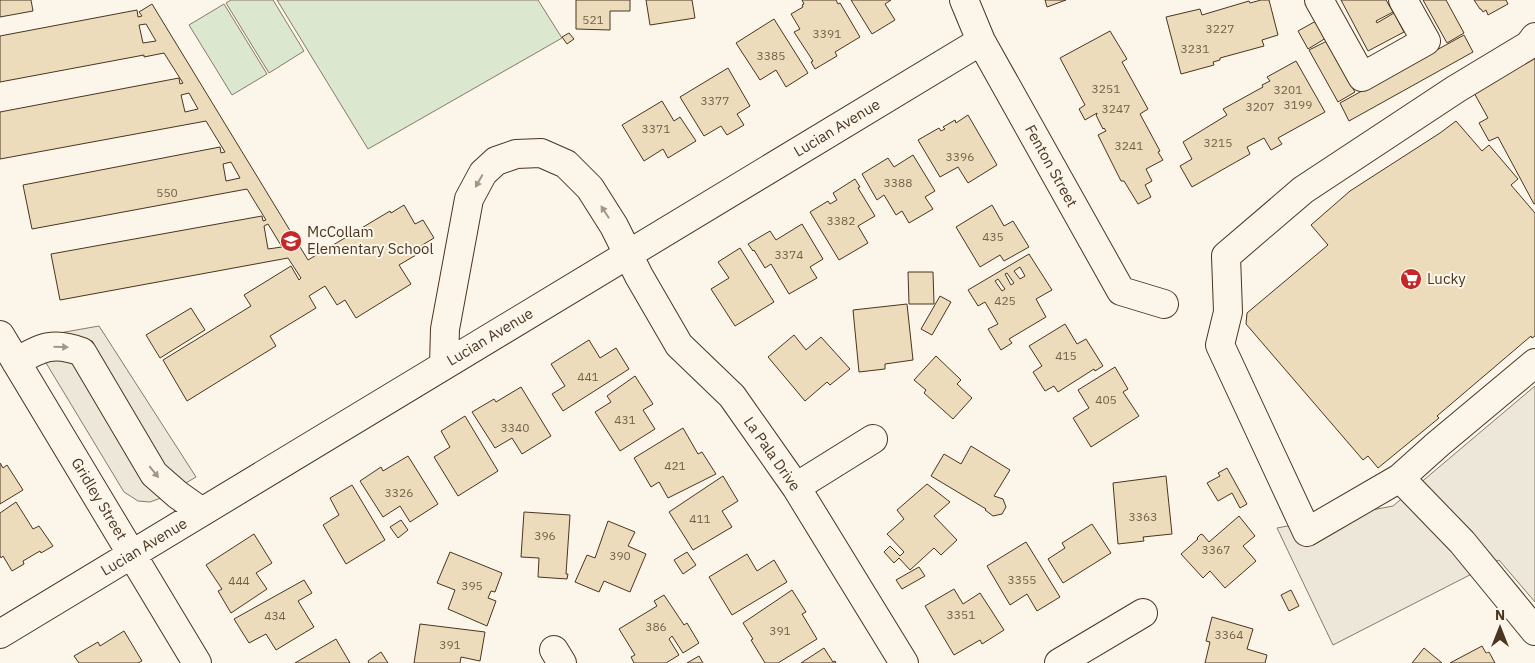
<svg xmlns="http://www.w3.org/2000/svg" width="1535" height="663" font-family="'IBM Plex Sans',sans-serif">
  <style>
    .green { fill: #dce7d0; stroke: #887966 }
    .parking { fill: #ede7d9; stroke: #887966 }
    .building { fill: #ecdcbc; stroke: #4a3520; fill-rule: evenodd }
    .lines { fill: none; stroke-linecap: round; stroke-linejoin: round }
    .minor-casing { stroke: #4a3520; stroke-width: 30 }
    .minor { stroke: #fbf6e9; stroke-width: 28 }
    .oneway { fill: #a29684 }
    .labels { text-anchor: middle; stroke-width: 4; stroke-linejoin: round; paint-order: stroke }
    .number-label { font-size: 12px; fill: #725f47 }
    .street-label { font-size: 15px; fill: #4a3520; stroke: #fbf6e9 }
    .poi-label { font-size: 15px; fill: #4a3520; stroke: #fbf6e9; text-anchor: start }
  </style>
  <rect width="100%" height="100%" fill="#fbf6e9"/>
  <path class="green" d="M231,0h42l31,51 -35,22 -43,-70z
    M277,0h261l24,38 -194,111z
    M224,4l43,70 -35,21 -43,-70z"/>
  <path class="parking" d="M99,326l97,151 -35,21 -11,4 -12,-1 -14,-9 -93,-154z
    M1535,386v216l-36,-42 -166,85 -56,-117 116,-22z"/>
  <path class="building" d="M0,0h31l2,11 -33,6z
    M576,0h54v11h-20v19l-34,-1z
    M646,0h46l3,18 -45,7z
    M802,0h34l2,4 2,-1 20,34 -25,15 2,4 -22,13 -4,-7 2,-1 -19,-29 6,-3 -9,-15 12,-7 -1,-2 2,-1z
    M851,0h40l-6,4 10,16 -23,14z
    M1045,0h21l-19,7z
    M1261,0h8l9,35 -16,5 2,6 -44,12v2l-7,2 1,3 -33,9 -15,-57 34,-8 2,6 47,-14 1,2z
    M1341,0h45l7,12 -17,9 1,2 17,-10 10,19 -36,19z
    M1423,0h23l18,33 -17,10z
    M1474,0h32l2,4 -20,11 -2,-5 -3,2 -2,-3h-1z
    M152,4l156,256 82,-49 1,2 13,-8 11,19 8,-4 11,18 -20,12 2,5 -17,10 12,19 -55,34 -11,-18 -8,5 -12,-19 -16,10 7,12 -46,28 6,10 -89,55 -24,-41 88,-54 -7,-11 47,-29 8,14 2,-2 -13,-20 -228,42 -9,-46 211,-38 1,5 3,-1 -19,-31 -215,40 -9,-44 197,-38 1,6 4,-1 -19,-31 -206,38v-47l179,-34 1,6 3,-1 -19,-30 -20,4v-2l-144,27v-46l137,-26 1,7 4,-1 -3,-4zM146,24l10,17 -13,2 -4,-18zM189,93l9,16 -13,3 -4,-17zM231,162l9,16 -14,3 -3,-17zM268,224l14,23 -14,2 -4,-23z
    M774,19l34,54 -22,14 -10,-17 -16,10 -24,-37z
    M1316,21l10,17 -18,11 -10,-18z
    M1110,31l17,28 -5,3 26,47 -8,5 20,37 -2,1 5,8 -17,9 6,12 -7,4 6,12 -13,7 -14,-23h-3l-23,-46 8,-4 -2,-3 -1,1 -7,-14 1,-1v-1l-12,7 -6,-11 6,-4 -25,-47z
    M569,33l5,6 -7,5 -5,-7z
    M1464,35l9,17 -124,69 -9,-18z
    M1327,41l28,51 -17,10 -29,-52z
    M1535,45v159h-1l-36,-67 -9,4 -10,-18 9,-5 -15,-27z
    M1296,61l29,51 -47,26 4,6 -11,6 -7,-12 -17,9 3,7 -58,33 -12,-21 12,-7 -9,-17 44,-27 -4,-6 40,-22 -1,-2 8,-4 -3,-4z
    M728,68l22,38 -13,8 7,11 -17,10 -6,-9 -17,10 -24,-39z
    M662,101l12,20 6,-4 16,24 -28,17 -5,-9 -19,12 -22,-36z
    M968,115l29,50 -29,18 -10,-16 -18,10 -22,-37 21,-12 2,3 4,-2 -2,-2 12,-7 1,3z
    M1456,121l26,30 7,-6 29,34 -7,6 24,28v123l-3,2 -1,-2 -94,80 2,2 -61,50 -10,-12 -5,4 -117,-136 1,-11 81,-68 -17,-20 39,-34 90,-58z
    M913,155l22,36 -10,6 8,12 -24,14 -7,-12 -6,4 -12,-20 -7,5 -15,-26 26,-16 6,9z
    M855,179l5,8 -2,1 17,28 -17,10 10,17 -29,17 -29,-48 18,-11 2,3 7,-4 -4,-7z
    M992,205l12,21 9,-5 16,26 -25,14 -4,-6 -20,12 -24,-40z
    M802,224l21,35 -13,8 7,11 -28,16 -18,-30 -6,4 -11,-18 -1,1 -5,-7 22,-13 6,9z
    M740,248l34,54 -39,24 -24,-37 18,-11 -11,-16z
    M1029,254l23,36 -16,9 10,18 -37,22 3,4 -11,7 -13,-21 10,-5 -13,-22 -7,4 -10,-16zM1020,267l5,9 -5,3 -6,-8zM1007,273l7,10 -3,2 -6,-11zM998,279l7,10 -3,2 -7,-10z
    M908,272h25l1,32h-25z
    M940,296l11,6 -19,33 -11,-6z
    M907,304l6,56 -28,4v5l-26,3 -6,-62z
    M191,308l14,22 -45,28 -14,-23z
    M1065,324l12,20 9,-5 17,27 -8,5 -1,-2 -36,23 -4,-6 -9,5 -12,-19 9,-6 -13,-20z
    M794,335l12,15 15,-13 29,32 -20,16 -3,-3 -22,19 -37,-44z
    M589,340l11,18 16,-10 13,21 -66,42 -11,-17 13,-8 -14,-22z
    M936,356l25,24 -4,4 15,14 -19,21 -29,-26 2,-3 -12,-10z
    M1115,367l13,22 -5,3 16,24 -48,31 -18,-29 16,-10 -11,-18z
    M635,376l18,28 -10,6 12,19 -35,22 -25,-39 16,-10 -4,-6 4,-3z
    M521,387l30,49 -29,18 -10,-16 -17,10 -23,-36 22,-13 2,3z
    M465,416l33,55 -40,25 -24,-39 16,-10 -9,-16z
    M683,428l15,26 4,-2 14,22 -48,24 -9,-16 -8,5 -17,-29z
    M971,446l39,24 -16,26 9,3 3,8 -4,7 -9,2 -8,-6 1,-1 -55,-33 13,-22 17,10z
    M408,456l30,48 -28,18 -10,-16 -17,11 -23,-36 21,-14 2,4z
    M0,463l3,5 4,-3 16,25 -23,14z
    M1227,468l20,36 -7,4 -8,-15 -14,8 -11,-18 13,-7 -2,-3z
    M723,476l15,25 -16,10 10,16 -39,23 -24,-38z
    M1166,476l6,58 -29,3 1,4 -26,3 -5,-61z
    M927,484l23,18 -16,14 23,24 -16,15 -7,-7 -24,22 -11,-12 -5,5 -10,-11 6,-6 10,10 4,-4 -17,-18 17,-15 -7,-9z
    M352,485l33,55 -39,24 -23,-39 16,-10 -9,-17z
    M16,502l17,27 6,-3 14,20 -12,7 -1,-2 -17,10 1,3 -12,7 -9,-15 -2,2 -1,-2v-43z
    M524,512l46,3 -4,59h2l-1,5 -29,-2 1,-19 -18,-1z
    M1239,516l16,20 -12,10 13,15 -31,27 -15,-17 -7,7 -22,-24 17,-15 -1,-1 4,-4 2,1 6,7z
    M401,520l7,10 -10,8 -8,-11z
    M608,521l27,11 -7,14 18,8 -16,38 -26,-11 -5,11 -24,-10 12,-27 8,3z
    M1092,524l19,29 -48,30 -15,-24 17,-11 -3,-5z
    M254,534l18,29 -16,10 11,16 -36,24 -13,-22 4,-2 -16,-24z
    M1026,542l34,55 -23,14 -10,-17 -17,11 -23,-39z
    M450,552l52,21 -7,19 -4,-1 -3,7 8,3 -9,25 -39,-17 7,-19 -18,-7z
    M687,552l9,13 -13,9 -9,-14z
    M747,554l10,17 17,-11 13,22 -55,33 -23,-38z
    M919,567l6,9 -23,13 -6,-9z
    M304,580l8,13 -14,8 16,26 -38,23 -10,-16 -17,9 -15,-24z
    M954,589l9,15 17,-11 24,37 -22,14 -2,-4 -26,15 -29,-49z
    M792,590l14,22 -4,2 15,25 -39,24h-13l-14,-23 2,-1 -10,-16z
    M1291,590l8,16 -10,5 -8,-16z
    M664,595l20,30 3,-2 12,20 -16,10 -11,-17 -3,3 10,16 -13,8h-32l-3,-6 4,-2 -16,-26 38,-23 -3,-5z
    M1212,617l41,12 -6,20 20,6 -2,8h-60l5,-21 -4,-1z
    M420,624l65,8 -5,29 -19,-4 -1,6h-46z
    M124,631l18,30 -4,2h-59l-5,-7 24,-14 2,4z
    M336,639l14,24h-55z
    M1482,646l4,7 3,-1 6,11h-45z
    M824,648l9,14 2,-1 1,2h-35z
    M1424,648l18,15h-30z
    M381,652l7,11h-19l-1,-2z
    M699,656l4,7h-16z"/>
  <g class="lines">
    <g class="minor-casing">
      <path id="minor" d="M964,0l17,41 140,250 43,13
        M1319,0l43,77 64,-36 -23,-41
        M1535,37l-6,8 -73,44 -153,101 -77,66 2,56 -8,33 87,187 93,-54 38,-34 97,-81
        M0,335l197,328
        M16,362c25,-15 38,-21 66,-10l72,122 24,21 24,17
        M444,365l1,-36 24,-130 14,-26 13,-12 20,-7 25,-1 25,11 24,24 24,38 25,50 40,69 53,51 64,91 108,176
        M1400,478l62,64 73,89
        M796,487l77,-48
        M0,634l981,-593
        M554,650l8,13
        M1059,663l84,-50"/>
    </g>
    <use href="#minor" class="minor"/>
  </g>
  <defs><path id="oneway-solid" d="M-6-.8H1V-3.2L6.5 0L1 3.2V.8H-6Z" transform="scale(1.25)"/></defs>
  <g class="oneway">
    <use href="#oneway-solid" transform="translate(479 181) rotate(119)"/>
    <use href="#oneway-solid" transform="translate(605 212) rotate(-123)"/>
    <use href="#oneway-solid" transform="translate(61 347) rotate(1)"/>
    <use href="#oneway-solid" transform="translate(154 472) rotate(51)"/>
  </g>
  <defs>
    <g id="school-disc" transform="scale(1.125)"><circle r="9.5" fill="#c62828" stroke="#fbf6e9"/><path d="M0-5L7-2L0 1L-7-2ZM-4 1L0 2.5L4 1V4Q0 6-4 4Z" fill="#fff"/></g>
    <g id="supermarket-disc" transform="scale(1.125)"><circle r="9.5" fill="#c62828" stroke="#fbf6e9"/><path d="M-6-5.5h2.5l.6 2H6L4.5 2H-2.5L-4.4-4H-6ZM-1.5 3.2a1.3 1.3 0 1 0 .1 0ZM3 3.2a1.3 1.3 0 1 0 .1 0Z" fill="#fff"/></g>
  </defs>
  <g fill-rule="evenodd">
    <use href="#school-disc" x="291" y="241"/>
    <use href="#supermarket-disc" x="1411" y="279"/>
  </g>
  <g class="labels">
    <g class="number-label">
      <text x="593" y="24">521</text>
      <text x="1220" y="33">3227</text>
      <text x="827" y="38">3391</text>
      <text x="1195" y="53">3231</text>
      <text x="771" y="60">3385</text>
      <text x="1106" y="93">3251</text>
      <text x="1288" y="94">3201</text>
      <text x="715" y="105">3377</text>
      <text x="1298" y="109">3199</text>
      <text x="1260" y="111">3207</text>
      <text x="1116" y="113">3247</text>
      <text x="656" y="133">3371</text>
      <text x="1218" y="147">3215</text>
      <text x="1129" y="150">3241</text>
      <text x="960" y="161">3396</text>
      <text x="898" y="187">3388</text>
      <text x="167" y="197">550</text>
      <text x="841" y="225">3382</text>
      <text x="993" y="241">435</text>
      <text x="789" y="259">3374</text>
      <text x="1005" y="305">425</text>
      <text x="1066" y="360">415</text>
      <text x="588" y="381">441</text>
      <text x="1106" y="404">405</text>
      <text x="625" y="424">431</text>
      <text x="515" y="432">3340</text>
      <text x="675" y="470">421</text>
      <text x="399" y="497">3326</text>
      <text x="1143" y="521">3363</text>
      <text x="700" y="523">411</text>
      <text x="545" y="540">396</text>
      <text x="1216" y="554">3367</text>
      <text x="620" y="560">390</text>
      <text x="1022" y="584">3355</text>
      <text x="239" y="585">444</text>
      <text x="472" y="590">395</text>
      <text x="961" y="619">3351</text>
      <text x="275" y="620">434</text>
      <text x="656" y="631">386</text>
      <text x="780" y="635">391</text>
      <text x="1229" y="639">3364</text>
      <text x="450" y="649">391</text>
    </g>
    <g class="street-label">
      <text transform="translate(837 128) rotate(-31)" y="5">Lucian Avenue</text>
      <text transform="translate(1051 166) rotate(61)" y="5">Fenton Street</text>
      <text transform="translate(490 337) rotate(-31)" y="5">Lucian Avenue</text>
      <text transform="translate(772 454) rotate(55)" y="5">La Pala Drive</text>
      <text transform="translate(99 499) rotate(59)" y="5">Gridley Street</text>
      <text transform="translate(144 547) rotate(-31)" y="5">Lucian Avenue</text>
    </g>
    <g class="poi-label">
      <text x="307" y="237">McCollam<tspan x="307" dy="17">Elementary School</tspan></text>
      <text x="1427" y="284">Lucky</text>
    </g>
  </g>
  <g transform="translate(1500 628)" stroke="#fbf6e9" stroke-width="4" paint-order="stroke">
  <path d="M0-4L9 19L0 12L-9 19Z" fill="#4a3520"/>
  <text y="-8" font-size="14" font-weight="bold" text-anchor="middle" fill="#4a3520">N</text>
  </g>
</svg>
